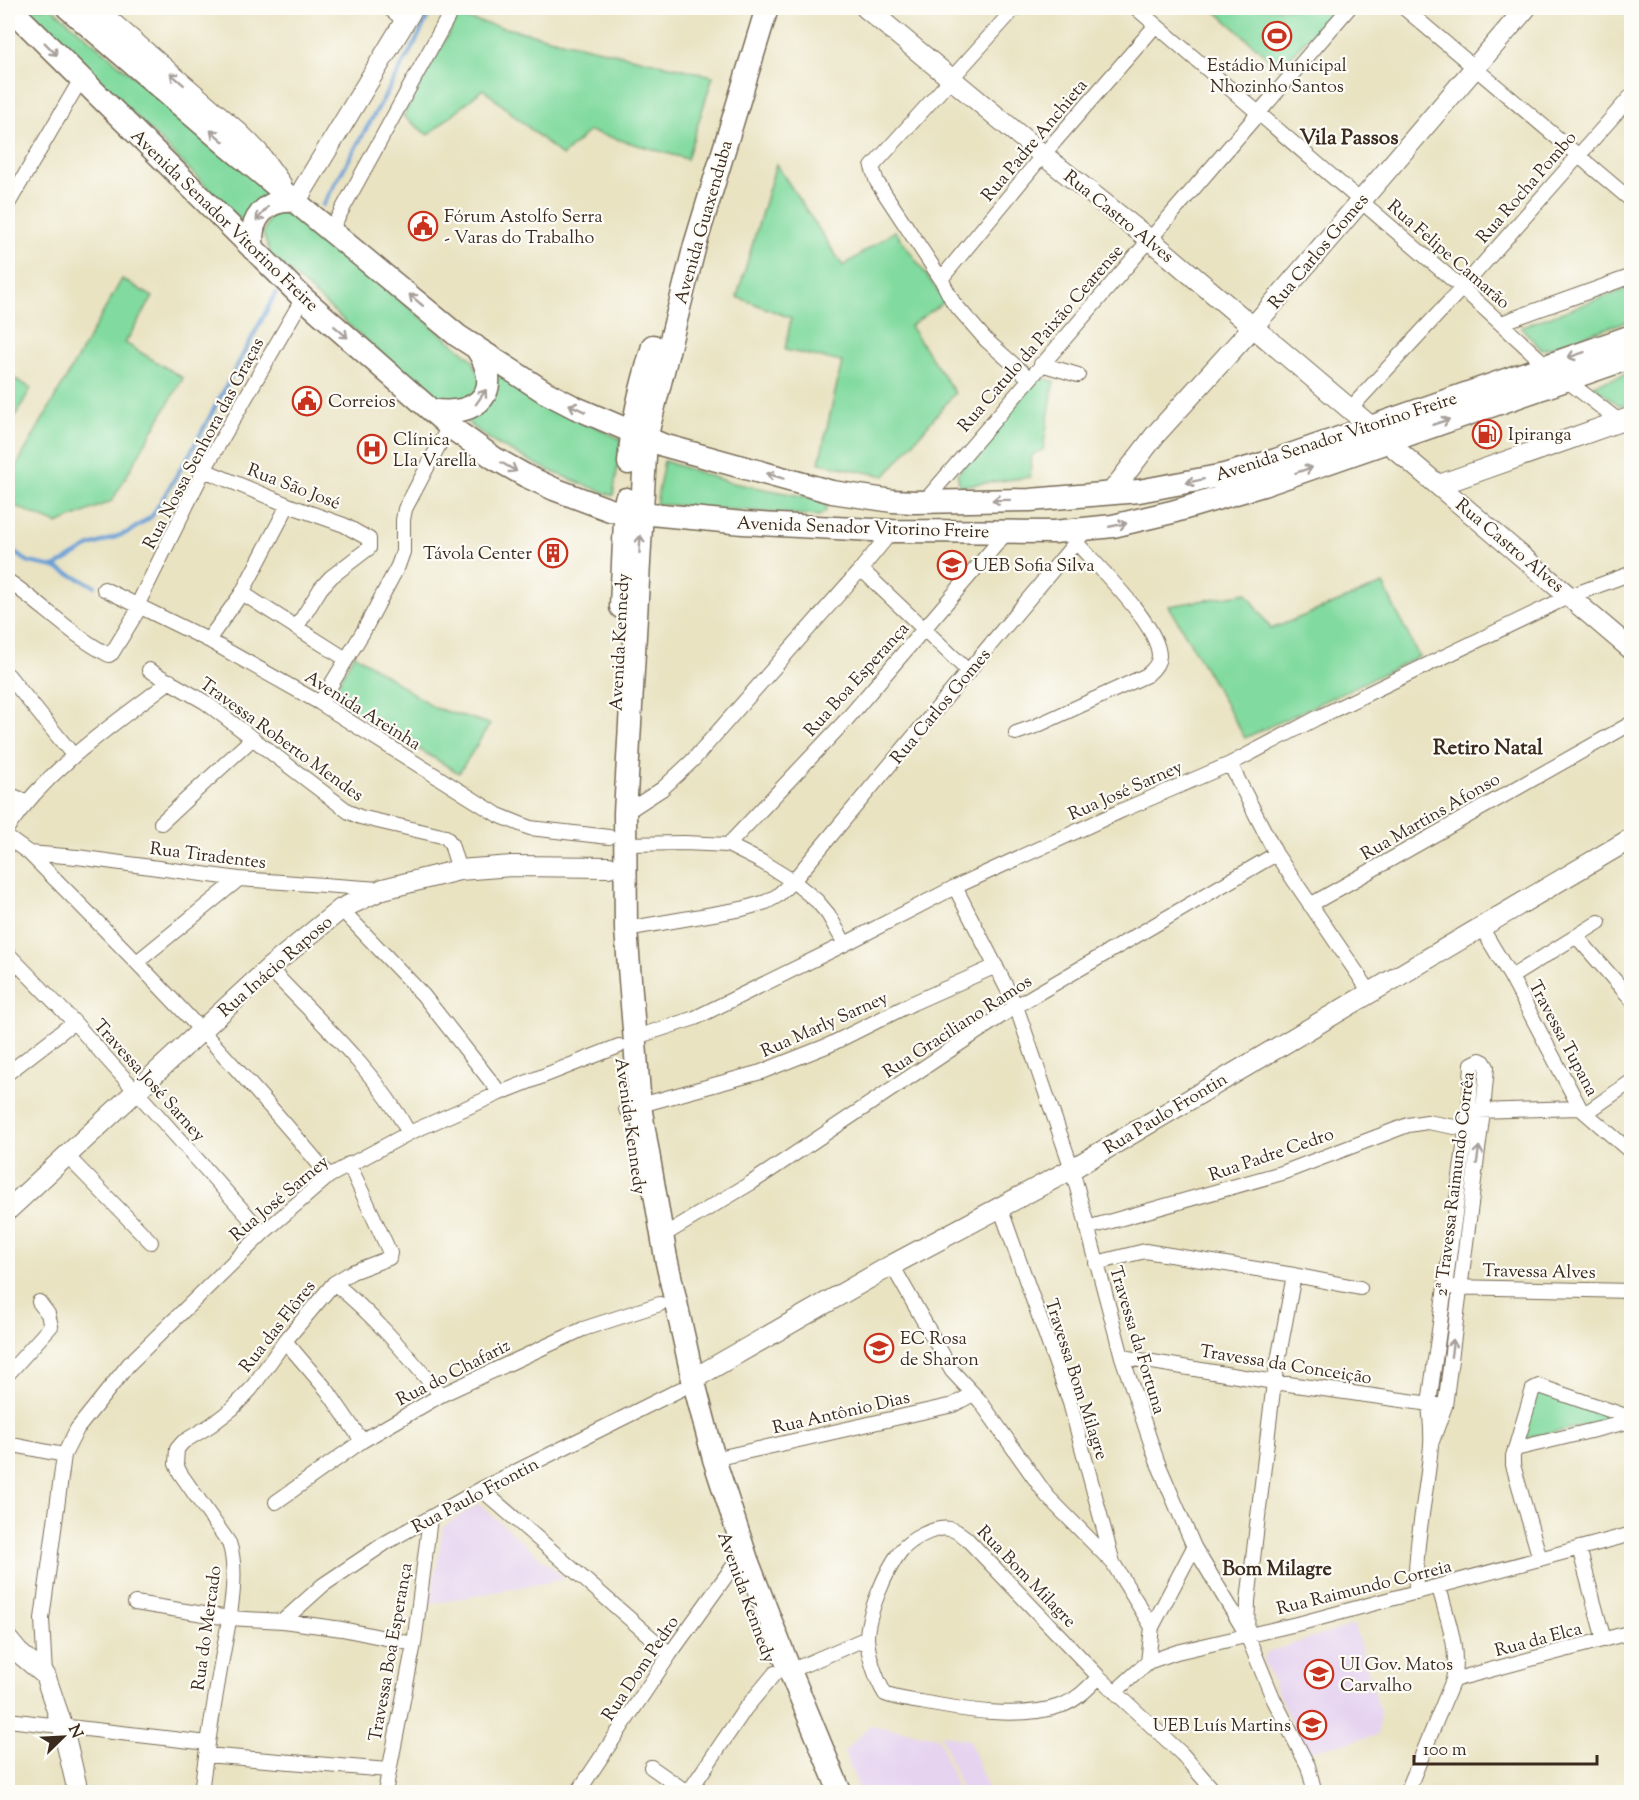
<svg xmlns="http://www.w3.org/2000/svg" width="1639" height="1800" font-family="'Sorts Mill Goudy',serif">
  <style>
    .built { fill: #e6d3f0 }
    .green { fill: #81da9f; stroke: #5e825e; stroke-width: 1.5 }
    .lines { fill: none; stroke-linecap: round; stroke-linejoin: round }
    .stream { stroke: #679ed5; stroke-width: 4 }
    .street-casing { stroke: #786b57; stroke-width: 16 }
    .secondary-casing { stroke: #786b57; stroke-width: 22 }
    .primary-casing { stroke: #786b57; stroke-width: 25 }
    .street { stroke: #fff; stroke-width: 14 }
    .secondary { stroke: #fff; stroke-width: 20 }
    .primary { stroke: #fff; stroke-width: 22 }
    .oneway { stroke: #a79f9a }
    .labels { text-anchor: middle; stroke-width: 4.5; stroke-linejoin: round; paint-order: stroke }
    .poi-label { font-size: 18px; fill: #3b2a1e; stroke: #fdfcf7; text-anchor: start }
    .street-label { font-size: 18px; fill: #3b2a1e; stroke: #fdfcf7 }
    .neighbourhood-label { font-size: 20px; font-weight: bold; fill: #3b2a1e; stroke: #fdfcf7 }
    .quarter-label { font-size: 21px; font-weight: bold; fill: #3b2a1e; stroke: #fdfcf7 }
  </style>
  <rect width="100%" height="100%" fill="#fdfcf7"/>
  <filter id="ink" filterUnits="userSpaceOnUse"><feTurbulence type="fractalNoise" baseFrequency=".0167" numOctaves="2"/><feDisplacementMap in="SourceGraphic" scale="12" xChannelSelector="R" yChannelSelector="G"/><feConvolveMatrix kernelMatrix="1 2 1 2 8 2 1 2 1" color-interpolation-filters="sRGB"/></filter>
  <filter id="wash" filterUnits="userSpaceOnUse"><feTurbulence type="fractalNoise" baseFrequency=".008" numOctaves="4" result="noise"/><feDisplacementMap in="SourceGraphic" scale="24" xChannelSelector="R" yChannelSelector="G"/><feGaussianBlur stdDeviation="1.35" result="paint"/><feColorMatrix in="noise" values="0 0 0 0 0 0 0 0 0 0 0 0 0 0 0 0 0 1.4 0 .05"/><feComposite in="paint" operator="in"/></filter>
  <g filter="url(#wash)">
    <rect width="100%" height="100%" fill="#e9e3c2"/>
    <path class="built" d="M479,1504l86,75 -135,25 13,-77z
      M1354,1625l26,85 -2,25 -73,17 -42,-92 2,-5 6,-4z
      M870,1725l68,12 20,55h-98l-16,-40z
      M941,1734l28,6 20,52h-27z"/>
    <path class="green" d="M27,8h25l223,188 -27,32z
      M1212,8h123l-55,60z
      M458,17l255,59 -26,83 -98,-28 -27,25 -79,-67 -55,46 -25,-19z
      M776,164l67,102 52,-35 50,70 -35,25 45,67 -70,83 -66,-13 23,-101 -57,-12 6,-32 -54,-21z
      M288,208l184,151 10,24 -15,19 -37,-4 -159,-143 -8,-21 6,-17z
      M122,279l31,18 -28,46 58,35 -71,123 -55,23 -49,-21v-22z
      M1631,287v33l-86,29h-4l-20,-22z
      M495,371l66,38 61,31 -9,56 -63,-25 -55,-28 -35,-26z
      M1631,373v30l-11,3 -27,-21z
      M8,375l23,13 -23,41z
      M1038,377l16,4 -11,69 -11,5 -2,22 -70,9 -3,-12z
      M664,461l64,21 94,18 4,4v7l-7,5 -163,-12z
      M1383,584l36,73 -174,81 -76,-132 78,-13 24,36z
      M354,654l81,54 55,16 -31,49 -128,-76z
      M1536,1388l83,30 -96,21z"/>
    <g class="lines">
      <path class="stream" d="M323,205l93,-164 16,-33
        M8,549l21,13 25,5 41,19
        M54,567l34,-20 41,-15 23,-16 40,-66 84,-157"/>
    </g>
  </g>
  <g filter="url(#ink)">
    <g class="lines">
      <g class="street-casing">
        <path id="street" d="M389,8l16,13
          M1015,8l-143,159 5,15 64,97 12,23 33,38 43,38
          M1136,8l326,280 84,77
          M1404,8l228,193
          M8,204l73,-125
          M331,230l122,-222
          M941,279l102,-124 113,-130
          M1501,323l131,-47
          M1041,364l37,11
          M1566,380l66,51
          M1350,409l112,-121 170,-193
          M204,470l84,35 56,20 25,14v9l-38,29 -10,11 -25,40
          M924,502l425,-494
          M861,569l108,103
          M8,581c34,23 64,55 101,74l3,-2 28,-46
          M104,589l104,51 112,63 178,112 32,13 79,9
          M242,593l104,66
          M137,606l67,-136 99,-172
          M208,640l34,-47 46,-88
          M149,670l56,32 144,110 11,5 86,20 5,7 8,26
          M8,675l65,80
          M320,703l43,-71 35,-66 5,-14v-32l2,-11 44,-83
          M1016,733l20,-7 111,-51c6,-5 12,-11 12,-19 0,-31 -62,-90 -83,-114
          M1230,764l46,90 94,138
          M8,794l17,7
          M625,813l37,-24 30,-28 169,-192 31,-38
          M161,823l92,-85
          M8,827c42,-61 104,-101 162,-146
          M8,838l21,15c104,104 206,209 300,323
          M624,844l60,-1 44,2 34,17 31,19 24,20 11,13 17,30
          M728,845l119,-126 159,-186
          M29,853l48,4 162,22 140,10
          M955,887l61,119 56,163 50,188 35,104 37,86 53,88 26,63 35,68 5,19 -1,7
          M1310,905l322,-182
          M341,909l82,86 77,98
          M1481,927l30,50 69,131 52,45
          M626,929l116,-20 24,-7 11,-6 16,-15 293,-351
          M1577,937l55,63
          M8,954l66,68 189,211
          M137,962l102,-83
          M269,968c49,52 106,102 140,165
          M1511,977l88,-55
          M633,1038l62,-20 150,-74 110,-57 168,-77 107,-46 87,-46 253,-122 62,-23
          M8,1073l66,-51
          M626,1109l135,-37 68,-27 84,-42 83,-37
          M1477,1111l103,-3
          M1586,1113l46,-32
          M66,1155l85,87
          M1000,1207l70,196 43,160 39,64
          M1087,1228l195,-55 126,-48 19,-3 39,7
          M662,1236l89,-53 265,-177 260,-152
          M1096,1263l49,-12 149,24 66,13
          M892,1265l60,106 28,30 67,95 65,66
          M334,1283c41,33 73,72 107,112
          M1451,1287l181,4
          M285,1341l42,49 35,51
          M1122,1357l152,25 163,23
          M8,1374l43,-48 -3,-12 -9,-12
          M8,1444l56,11
          M1515,1449l117,-28
          M714,1459l239,-54 20,-11
          M481,1489l189,165
          M276,1502l86,-61 79,-46 142,-66 77,-25
          M1579,1548l25,92
          M1540,1559l-27,-94v-9l20,-67 6,-3 93,32
          M1416,1593c-2,-50 11,-98 15,-148 1,-13 -1,-28 -2,-41l40,-293 3,-47 8,-4 4,2 3,5 -4,44 -38,295 -14,38
          M135,1603l94,15 54,3 59,8 72,15
          M283,1621l40,-36 64,-43 94,-53 200,-100
          M1247,1635l1,-34 26,-219 20,-107
          M867,1638c1,17 9,41 18,56 11,5 24,6 36,8 42,8 100,18 142,3 15,-6 25,-17 36,-28
          M1148,1662l4,-35 42,-80
          M790,1671l77,-33c0,-23 19,-68 33,-86 9,-12 34,-26 50,-23 6,1 11,5 16,9l133,139 83,77 33,38
          M45,1675l-3,-56 22,-164 13,-26 52,-65 134,-131 66,-57 80,-43 91,-40 119,-47
          M1453,1680l179,-48
          M1115,1692l33,-30 29,-10 128,-30 327,-88
          M8,1720l200,23
          M206,1755l182,15
          M651,1767l30,21 4,2 7,-3 53,-78 30,-36
          M201,1792c5,-40 12,-81 19,-122 6,-36 21,-94 9,-127l-49,-70 -4,-9 1,-15 6,-7 28,-17 21,-16 19,-20 34,-48 49,-58 18,-11 37,-14 1,-5 -41,-89
          M385,1792l29,-148 16,-126
          M578,1792l92,-138 64,-89
          M1407,1792l46,-112c7,-32 -6,-61 -14,-93"/>
      </g>
      <g class="secondary-casing">
        <path id="secondary" d="M95,8l143,124 20,20 23,32
          M866,8l177,147 106,84 221,187
          M296,201l117,-193
          M1386,441l246,209
          M1439,485l193,-68
          M1110,494l46,-60 97,-107 273,-319
          M8,1210l261,-242 72,-59 42,-20 76,-19 53,-4 97,1
          M693,1379l199,-114 180,-96 560,-331
          M8,1640l10,12 27,23 18,53 15,64"/>
      </g>
      <g class="primary-casing">
        <path id="primary" d="M10,8l293,290 146,128 45,32 32,18 28,13 56,21 133,13 149,8 162,1 59,-6 59,-14 91,-27 369,-128
          M68,8l160,138 230,190 87,56 31,16 87,37 169,47 61,9 22,1 115,-2 109,-9 85,-16 52,-15 356,-124
          M767,8l-72,237 -49,193 -21,375 1,116 14,177 26,152 27,121 21,80 33,101 43,111 50,121
          M253,249c-5,-29 12,-51 43,-48
          M431,410c48,8 75,-20 44,-64
          M629,463c3,-41 12,-76 24,-117
          M621,607l5,-108"/>
      </g>
      <use href="#street" class="street"/>
      <use href="#secondary" class="secondary"/>
      <use href="#primary" class="primary"/>
    </g>
    <defs><path id="oneway-shaft" d="M-6 0H5M1.5-3L5.5 0L1.5 3" fill="none" stroke-width="1.6" stroke-linecap="round" stroke-linejoin="round" transform="scale(1.5)"/></defs>
    <g class="oneway">
      <use href="#oneway-shaft" transform="translate(51 49) rotate(45)"/>
      <use href="#oneway-shaft" transform="translate(177 79) rotate(-139)"/>
      <use href="#oneway-shaft" transform="translate(217 136) rotate(-139)"/>
      <use href="#oneway-shaft" transform="translate(262 214) rotate(130)"/>
      <use href="#oneway-shaft" transform="translate(416 300) rotate(-140)"/>
      <use href="#oneway-shaft" transform="translate(341 332) rotate(41)"/>
      <use href="#oneway-shaft" transform="translate(1576 355) rotate(161)"/>
      <use href="#oneway-shaft" transform="translate(481 397) rotate(-55)"/>
      <use href="#oneway-shaft" transform="translate(577 408) rotate(-155)"/>
      <use href="#oneway-shaft" transform="translate(1441 422) rotate(-19)"/>
      <use href="#oneway-shaft" transform="translate(509 467) rotate(30)"/>
      <use href="#oneway-shaft" transform="translate(1304 470) rotate(-19)"/>
      <use href="#oneway-shaft" transform="translate(775 476) rotate(-164)"/>
      <use href="#oneway-shaft" transform="translate(1195 481) rotate(168)"/>
      <use href="#oneway-shaft" transform="translate(1001 500) rotate(179)"/>
      <use href="#oneway-shaft" transform="translate(1118 525) rotate(-11)"/>
      <use href="#oneway-shaft" transform="translate(640 544) rotate(-87)"/>
      <use href="#oneway-shaft" transform="translate(1478 1155) rotate(-82)"/>
      <use href="#oneway-shaft" transform="translate(1452 1348) rotate(-83)"/>
    </g>
  </g>
  <defs>
    <g id="stadium-ring" transform="scale(1.5)"><circle r="9.5" fill="#fdfcf7" stroke="#c8321e" stroke-width="1.5"/><path d="M0-5a6.5 5 0 1 0 0 10a6.5 5 0 1 0 0-10ZM-3.5-1.8h7v3.6h-7Z" fill="#c8321e"/></g>
    <g id="civic-ring" transform="scale(1.5)"><circle r="9.5" fill="#fdfcf7" stroke="#c8321e" stroke-width="1.5"/><path d="M-.6-6.5H3V-4.5H.6V-3L4-1V1h2V6H-6V1h2V-1L-.6-3ZM-1.2 2.5V6h2.4V2.5Z" fill="#c8321e"/></g>
    <g id="fuel-ring" transform="scale(1.5)"><circle r="9.5" fill="#fdfcf7" stroke="#c8321e" stroke-width="1.5"/><path d="M-5.5-6h7V0h2V4h1.3V-2.5L3-4.5l.8-.8L6-3V5H2.5V1h-1V6h-7ZM-4.2-4.7v3.2H.2V-4.7Z" fill="#c8321e"/></g>
    <g id="hospital-ring" transform="scale(1.5)"><circle r="9.5" fill="#fdfcf7" stroke="#c8321e" stroke-width="1.5"/><path d="M-5-5h3v3.5h4V-5h3V5h-3V1.5h-4V5h-3Z" fill="#c8321e"/></g>
    <g id="building-ring" transform="scale(1.5)"><circle r="9.5" fill="#fdfcf7" stroke="#c8321e" stroke-width="1.5"/><path d="M-4-6H4V6H1V3H-1V6H-4ZM-2.5-4.3h1.7v1.8h-1.7ZM.8-4.3h1.7v1.8H.8ZM-2.5-1h1.7V.8h-1.7ZM.8-1h1.7V.8H.8Z" fill="#c8321e"/></g>
    <g id="school-ring" transform="scale(1.5)"><circle r="9.5" fill="#fdfcf7" stroke="#c8321e" stroke-width="1.5"/><path d="M0-5L7-2L0 1L-7-2ZM-4 1L0 2.5L4 1V4Q0 6-4 4Z" fill="#c8321e"/></g>
  </defs>
  <g fill-rule="evenodd">
    <use href="#stadium-ring" x="1277" y="36"/>
    <use href="#civic-ring" x="423" y="226"/>
    <use href="#civic-ring" x="307" y="401"/>
    <use href="#fuel-ring" x="1487" y="434"/>
    <use href="#hospital-ring" x="372" y="449"/>
    <use href="#building-ring" x="553" y="553"/>
    <use href="#school-ring" x="952" y="565"/>
    <use href="#school-ring" x="879" y="1348"/>
    <use href="#school-ring" x="1319" y="1674"/>
    <use href="#school-ring" x="1312" y="1725"/>
  </g>
  <g class="labels">
    <g class="poi-label">
      <text x="1277" y="71" text-anchor="middle">Estádio Municipal<tspan x="1277" dy="21">Nhozinho Santos</tspan></text>
      <text x="444" y="222">Fórum Astolfo Serra<tspan x="444" dy="21">- Varas do Trabalho</tspan></text>
      <text x="328" y="407">Correios</text>
      <text x="1508" y="440">Ipiranga</text>
      <text x="393" y="445">Clínica<tspan x="393" dy="21">LIa Varella</tspan></text>
      <text x="532" y="559" text-anchor="end">Távola Center</text>
      <text x="973" y="571">UEB Sofia Silva</text>
      <text x="900" y="1344">EC Rosa<tspan x="900" dy="21">de Sharon</tspan></text>
      <text x="1340" y="1670">UI Gov. Matos<tspan x="1340" dy="21">Carvalho</tspan></text>
      <text x="1291" y="1731" text-anchor="end">UEB Luís Martins</text>
    </g>
    <g class="street-label">
      <text transform="translate(1034 140) rotate(-50)" y="6">Rua Padre Anchieta</text>
      <text transform="translate(1526 187) rotate(-49)" y="6">Rua Rocha Pombo</text>
      <text transform="translate(1119 216) rotate(39)" y="6">Rua Castro Alves</text>
      <text transform="translate(225 220) rotate(44)" y="6">Avenida Senador Vitorino Freire</text>
      <text transform="translate(703 222) rotate(-74)" y="6">Avenida Guaxenduba</text>
      <text transform="translate(1318 251) rotate(-50)" y="6">Rua Carlos Gomes</text>
      <text transform="translate(1449 254) rotate(41)" y="6">Rua Felipe Camarão</text>
      <text transform="translate(1040 338) rotate(-49)" y="6">Rua Catulo da Paixão Cearense</text>
      <text transform="translate(1336 436) rotate(-18)" y="6">Avenida Senador Vitorino Freire</text>
      <text transform="translate(203 443) rotate(-62)" y="6">Rua Nossa Senhora das Graças</text>
      <text transform="translate(294 486) rotate(21)" y="6">Rua São José</text>
      <text transform="translate(863 527) rotate(2)" y="6">Avenida Senador Vitorino Freire</text>
      <text transform="translate(1510 545) rotate(40)" y="6">Rua Castro Alves</text>
      <text transform="translate(619 642) rotate(-87)" y="6">Avenida Kennedy</text>
      <text transform="translate(856 679) rotate(-48)" y="6">Rua Boa Esperança</text>
      <text transform="translate(940 706) rotate(-50)" y="6">Rua Carlos Gomes</text>
      <text transform="translate(363 710) rotate(32)" y="6">Avenida Areinha</text>
      <text transform="translate(282 739) rotate(36)" y="6">Travessa Roberto Mendes</text>
      <text transform="translate(1125 790) rotate(-24)" y="6">Rua José Sarney</text>
      <text transform="translate(1430 816) rotate(-30)" y="6">Rua Martins Afonso</text>
      <text transform="translate(208 855) rotate(7)" y="6">Rua Tiradentes</text>
      <text transform="translate(275 966) rotate(-41)" y="6">Rua Inácio Raposo</text>
      <text transform="translate(824 1024) rotate(-24)" y="6">Rua Marly Sarney</text>
      <text transform="translate(957 1026) rotate(-33)" y="6">Rua Graciliano Ramos</text>
      <text transform="translate(1564 1038) rotate(62)" y="6">Travessa Tupana</text>
      <text transform="translate(150 1080) rotate(48)" y="6">Travessa José Sarney</text>
      <text transform="translate(1165 1113) rotate(-31)" y="6">Rua Paulo Frontin</text>
      <text transform="translate(631 1126) rotate(82)" y="6">Avenida Kennedy</text>
      <text transform="translate(1271 1154) rotate(-19)" y="6">Rua Padre Cedro</text>
      <text transform="translate(1454 1184) rotate(-83)" y="6">2ª Travessa Raimundo Corrêa</text>
      <text transform="translate(279 1198) rotate(-40)" y="6">Rua José Sarney</text>
      <text transform="translate(1539 1271) rotate(1)" y="6">Travessa Alves</text>
      <text transform="translate(277 1326) rotate(-52)" y="6">Rua das Flôres</text>
      <text transform="translate(1138 1340) rotate(73)" y="6">Travessa da Fortuna</text>
      <text transform="translate(1286 1364) rotate(9)" y="6">Travessa da Conceição</text>
      <text transform="translate(453 1372) rotate(-27)" y="6">Rua do Chafariz</text>
      <text transform="translate(1077 1379) rotate(72)" y="6">Travessa Bom Milagre</text>
      <text transform="translate(841 1412) rotate(-13)" y="6">Rua Antônio Dias</text>
      <text transform="translate(475 1495) rotate(-28)" y="6">Rua Paulo Frontin</text>
      <text transform="translate(1027 1576) rotate(46)" y="6">Rua Bom Milagre</text>
      <text transform="translate(1364 1587) rotate(-14)" y="6">Rua Raimundo Correia</text>
      <text transform="translate(747 1597) rotate(70)" y="6">Avenida Kennedy</text>
      <text transform="translate(206 1628) rotate(-82)" y="6">Rua do Mercado</text>
      <text transform="translate(1538 1639) rotate(-15)" y="6">Rua da Elca</text>
      <text transform="translate(390 1652) rotate(-80)" y="6">Travessa Boa Esperança</text>
      <text transform="translate(640 1668) rotate(-56)" y="6">Rua Dom Pedro</text>
    </g>
    <g class="neighbourhood-label">
      <text x="1277" y="1575">Bom Milagre</text>
    </g>
    <g class="quarter-label">
      <text x="1349" y="144">Vila Passos</text>
      <text x="1488" y="754">Retiro Natal</text>
    </g>
  </g>
  <rect width="1639" height="1800" fill="none" stroke="#fdfcf7" stroke-width="30"/>
  <g transform="translate(63 1737) rotate(66)" stroke="#fdfcf7" stroke-width="4.5" paint-order="stroke">
  <path d="M0-4.5L10 22L0 15L-10 22Z" fill="#3b2a1e"/>
  <text y="-9" font-size="16" font-weight="bold" text-anchor="middle" fill="#3b2a1e">N</text>
  </g>
  <path d="M1414 1755v9h183v-9" fill="none" stroke="#3b2a1e" stroke-width="3"/>
  <text x="1423" y="1755" font-size="18" fill="#3b2a1e" stroke="#fdfcf7" stroke-width="4.5" paint-order="stroke">100 m</text>
</svg>
